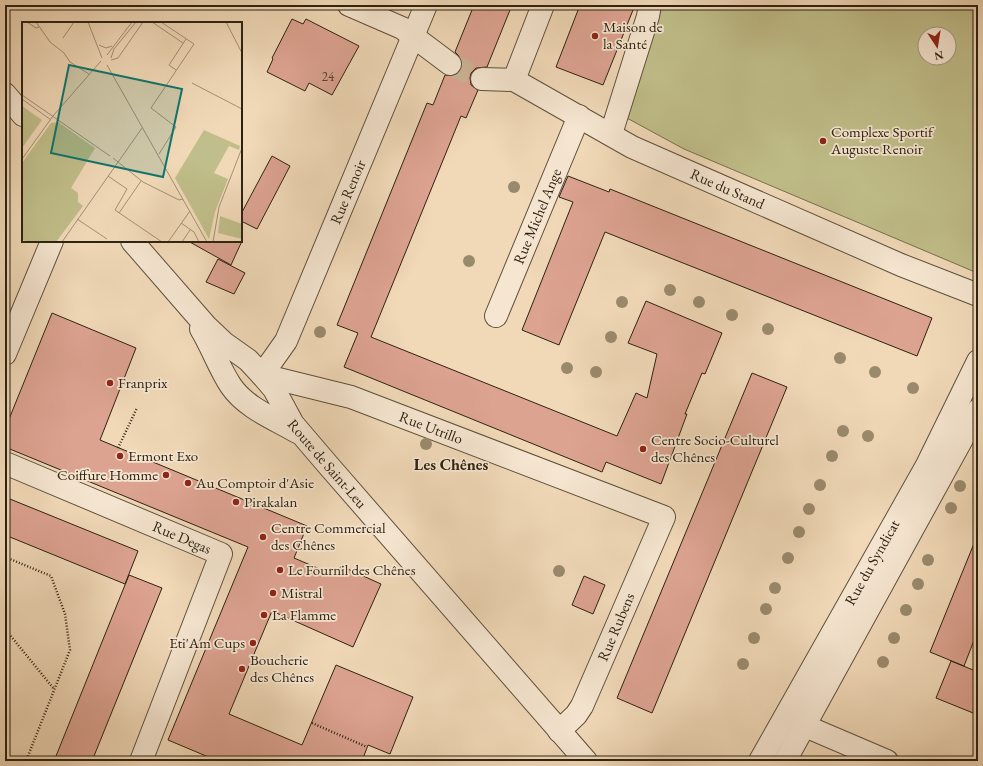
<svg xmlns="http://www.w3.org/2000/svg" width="983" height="766" font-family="'EB Garamond',serif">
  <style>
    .green { fill: #c0be8a; stroke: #76704e; fill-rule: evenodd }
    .building { fill: #dda391; stroke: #2d2212 }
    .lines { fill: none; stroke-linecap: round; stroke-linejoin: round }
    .minor-tunnel { stroke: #cab497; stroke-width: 22; stroke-dasharray: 22 11; stroke-linecap: butt }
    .minor-casing { stroke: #5e503c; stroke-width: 24 }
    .path { stroke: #2d2212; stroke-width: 2.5; stroke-dasharray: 1 2; stroke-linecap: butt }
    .minor { stroke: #f6e6d1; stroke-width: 22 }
    .tree { fill: #9a8a6d }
    .poi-dot { fill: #8f2418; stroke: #f6e6d1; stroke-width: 1.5 }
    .labels { text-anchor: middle; stroke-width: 3.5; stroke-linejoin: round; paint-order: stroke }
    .number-label { font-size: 13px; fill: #594232 }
    .poi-label { font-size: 15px; fill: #2d2212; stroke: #f6e6d1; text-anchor: start }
    .street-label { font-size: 15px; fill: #2d2212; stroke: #f6e6d1 }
    .neighbourhood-label { font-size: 16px; font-weight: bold; fill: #2d2212; stroke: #f6e6d1 }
    .inset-road { fill: none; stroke: #a39076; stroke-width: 1 }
    .view { fill: #0f766e; fill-opacity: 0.15; stroke: #0f766e; stroke-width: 2 }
    .inset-edge { fill: none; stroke: #2d2212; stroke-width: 2 }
  </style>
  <rect width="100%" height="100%" fill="#f1d9b8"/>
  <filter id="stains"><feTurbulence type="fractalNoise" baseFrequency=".005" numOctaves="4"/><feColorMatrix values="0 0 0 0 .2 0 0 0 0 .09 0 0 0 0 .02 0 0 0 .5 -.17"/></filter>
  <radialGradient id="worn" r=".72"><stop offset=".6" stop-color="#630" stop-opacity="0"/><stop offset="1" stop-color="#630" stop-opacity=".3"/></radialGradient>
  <path class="green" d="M660,5h318v266l-3,1 -291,-123 -59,-32 35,-107zM925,34h24v24h-24z"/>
  <path class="building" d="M474,5h38l-25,62 -11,1 -5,5 -1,5 1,7 7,5 -12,28 -5,-2 -90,221 246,99 19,-43 11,5 10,-44 -29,-11 18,-42 76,32 -17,41 -3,-1 -17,41h2l-26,70 -55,-22 -4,10 -258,-105 14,-34 -21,-8 90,-222 6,2 12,-30 10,1 5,-5 2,-6v-6l-7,-7z
    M580,5h55l-32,80 -47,-18z
    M292,19l11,5 3,-5 53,27 -27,49 -23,-12 -4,8 -38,-19 6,-13 -1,-1z
    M272,156l18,10 -33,63 -16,-8v-7z
    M568,176l41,16 1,-3 322,129 -15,38 -312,-124 -46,113 -37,-15 51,-128 -14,-5z
    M188,241h54l-11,24z
    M218,259l27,14 -11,21 -28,-12z
    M52,313l84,35 -36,92 207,86 -13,32 42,18 5,-10 40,18 -28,63 -81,-36 -43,103 73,31 34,-80 77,32 -23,57 -22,-9 -6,16h-144l-50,-21 80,-193 -243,-100v-18z
    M752,373l35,14 -135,326 -35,-15z
    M5,497l133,54 -13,33 -120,-49z
    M977,536l1,94 -14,36 -34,-14z
    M129,575l33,13 -70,173h-38z
    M584,576l21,9 -12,29 -21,-9z
    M951,661l27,11v43l-42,-17z"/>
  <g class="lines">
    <path class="minor-tunnel" d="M450,64l32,15"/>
    <g class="minor-casing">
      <g id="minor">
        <path d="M349,5l53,23 48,36"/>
        <path id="s1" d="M426,5l-140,336 -24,34 89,22 313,120 -82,189 -6,9 -17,16"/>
        <path id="s2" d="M482,79l32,1 118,67 269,118 77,30"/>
        <path d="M514,80l29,-75"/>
        <path d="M5,94l18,21"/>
        <path d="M611,134l37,-118 2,-11"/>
        <path id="s3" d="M132,241l74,85 18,17 24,17 14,15 12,14 19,35 35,41 258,296"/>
        <path id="s4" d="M496,316l83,-200"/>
        <path d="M201,329c11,18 18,39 30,57 15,22 44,33 66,46"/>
        <path d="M5,354l47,-113"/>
        <path id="s5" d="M5,463l216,91 -80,207"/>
        <path d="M805,726l82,35"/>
        <path id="s6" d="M760,761l166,-294 52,-106"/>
        <path d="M785,761l193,-351"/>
      </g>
    </g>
    <path class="path" d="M118,448l19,-40
      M5,557l46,19 14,38 5,36 -44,111
      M5,629l49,60
      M312,723l55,24"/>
    <use href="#minor" class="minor"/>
  </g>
  <g class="tree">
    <circle cx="514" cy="187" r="6"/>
    <circle cx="469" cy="261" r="6"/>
    <circle cx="670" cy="290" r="6"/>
    <circle cx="622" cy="302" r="6"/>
    <circle cx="699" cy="302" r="6"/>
    <circle cx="732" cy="315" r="6"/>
    <circle cx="768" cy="329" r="6"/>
    <circle cx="320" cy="332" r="6"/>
    <circle cx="611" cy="337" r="6"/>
    <circle cx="840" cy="358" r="6"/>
    <circle cx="567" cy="368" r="6"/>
    <circle cx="596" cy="372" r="6"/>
    <circle cx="875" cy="372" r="6"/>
    <circle cx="913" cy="388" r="6"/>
    <circle cx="843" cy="431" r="6"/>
    <circle cx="868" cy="436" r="6"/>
    <circle cx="426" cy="444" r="6"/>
    <circle cx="832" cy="456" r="6"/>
    <circle cx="820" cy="485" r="6"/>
    <circle cx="960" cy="486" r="6"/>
    <circle cx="951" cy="508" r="6"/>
    <circle cx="809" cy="509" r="6"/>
    <circle cx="799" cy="532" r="6"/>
    <circle cx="788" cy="558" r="6"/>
    <circle cx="928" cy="560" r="6"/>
    <circle cx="559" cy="571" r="6"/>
    <circle cx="918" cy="584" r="6"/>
    <circle cx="775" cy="588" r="6"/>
    <circle cx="766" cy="609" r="6"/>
    <circle cx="906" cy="610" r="6"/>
    <circle cx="754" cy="638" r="6"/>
    <circle cx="894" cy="638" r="6"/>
    <circle cx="883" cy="662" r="6"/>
    <circle cx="743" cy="664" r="6"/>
  </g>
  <g class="poi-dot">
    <circle cx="595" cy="36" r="4"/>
    <circle cx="823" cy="141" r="4"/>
    <circle cx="110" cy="383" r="4"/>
    <circle cx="643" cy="449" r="4"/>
    <circle cx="120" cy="456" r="4"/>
    <circle cx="166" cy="475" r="4"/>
    <circle cx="188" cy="483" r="4"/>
    <circle cx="236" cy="502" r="4"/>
    <circle cx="263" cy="537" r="4"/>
    <circle cx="280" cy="570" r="4"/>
    <circle cx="273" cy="593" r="4"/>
    <circle cx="264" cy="615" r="4"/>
    <circle cx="253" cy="643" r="4"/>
    <circle cx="242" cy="669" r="4"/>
  </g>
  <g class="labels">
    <g class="number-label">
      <text x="328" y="81">24</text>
    </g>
    <g class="poi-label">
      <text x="603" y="32">Maison de<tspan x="603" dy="17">la Santé</tspan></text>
      <text x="831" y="137">Complexe Sportif<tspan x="831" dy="17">Auguste Renoir</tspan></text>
      <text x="118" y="388">Franprix</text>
      <text x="651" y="445">Centre Socio-Culturel<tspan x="651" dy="17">des Chênes</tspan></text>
      <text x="128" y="461">Ermont Exo</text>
      <text x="158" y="480" text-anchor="end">Coiffure Homme</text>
      <text x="196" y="488">Au Comptoir d'Asie</text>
      <text x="244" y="507">Pirakalan</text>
      <text x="271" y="533">Centre Commercial<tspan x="271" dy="17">des Chênes</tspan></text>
      <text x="288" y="575">Le Fournil des Chênes</text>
      <text x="281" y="598">Mistral</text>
      <text x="272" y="620">La Flamme</text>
      <text x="245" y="648" text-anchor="end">Eti'Am Cups</text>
      <text x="250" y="665">Boucherie<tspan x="250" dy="17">des Chênes</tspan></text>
    </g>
    <g class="street-label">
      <text dy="5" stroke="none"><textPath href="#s2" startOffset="272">Rue du Stand</textPath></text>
      <text transform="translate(348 192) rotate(-67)" y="5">Rue Renoir</text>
      <text dy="5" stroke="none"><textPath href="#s4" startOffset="108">Rue Michel Ange</textPath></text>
      <text dy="5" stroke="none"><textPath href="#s1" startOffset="583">Rue Utrillo</textPath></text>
      <text dy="5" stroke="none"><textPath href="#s3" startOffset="298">Route de Saint-Leu</textPath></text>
      <text dy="5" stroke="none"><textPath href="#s5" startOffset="192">Rue Degas</textPath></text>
      <text dy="5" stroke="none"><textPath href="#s6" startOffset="228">Rue du Syndicat</textPath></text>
      <text transform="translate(616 627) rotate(-67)" y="5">Rue Rubens</text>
    </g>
    <g class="neighbourhood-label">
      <text x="451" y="470">Les Chênes</text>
    </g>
  </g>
  <g transform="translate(22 22)">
    <rect width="220" height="220" fill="#f1d9b8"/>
    <path d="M0,84l20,14 -20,28zM36,100l37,26 -24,40 7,5v9l5,4 -27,36h-29l-5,-3v-76l29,-40zM182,108l36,16 -1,4 -10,-4 -15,27 14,6 -13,33 -6,27 -34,-61zM198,194l22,8v15l-24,-6z" fill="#c0be8a"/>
    <path class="inset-road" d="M5,0l9,6 3,-1M14,0l14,20 14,11 6,9 19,12M66,0l14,36M130,0l31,21M204,0l16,31M41,16l11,-16M77,23l7,3 6,-2M85,33l25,-33M89,36l3,-9 22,-27M89,38l7,-2 25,-36M85,43l100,177M154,48l-7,-5 17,-26M170,61l50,26M0,73l88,61M0,77l29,21M137,132l17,-27 -25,-19 43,-64 -33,-22M91,136l30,24 36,18 4,-1M0,137l31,-43 48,-55M86,154l19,13 -12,21 47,32M97,191l22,-32M55,197l30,20M159,201l13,9 5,10M40,220l80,-114M146,220l22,-31M160,220l8,-12M191,220l6,-35 23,-59"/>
    <path class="view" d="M47,43l113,24 -19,88 -112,-24z"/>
    <rect width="220" height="220" class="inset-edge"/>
  </g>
  <rect width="983" height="766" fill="none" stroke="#f1d9b8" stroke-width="20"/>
  <rect x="6" y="6" width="971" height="754" fill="none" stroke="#2d2212" stroke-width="2"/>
  <rect x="10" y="10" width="963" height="746" fill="none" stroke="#2d2212"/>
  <g transform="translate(937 46) rotate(168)"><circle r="19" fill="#f6e6d1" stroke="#a69885"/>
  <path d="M0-3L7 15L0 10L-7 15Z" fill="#8f2418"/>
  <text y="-6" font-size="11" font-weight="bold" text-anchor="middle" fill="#2d2212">N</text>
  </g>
  <rect width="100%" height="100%" filter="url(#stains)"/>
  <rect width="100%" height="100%" fill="url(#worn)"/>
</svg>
